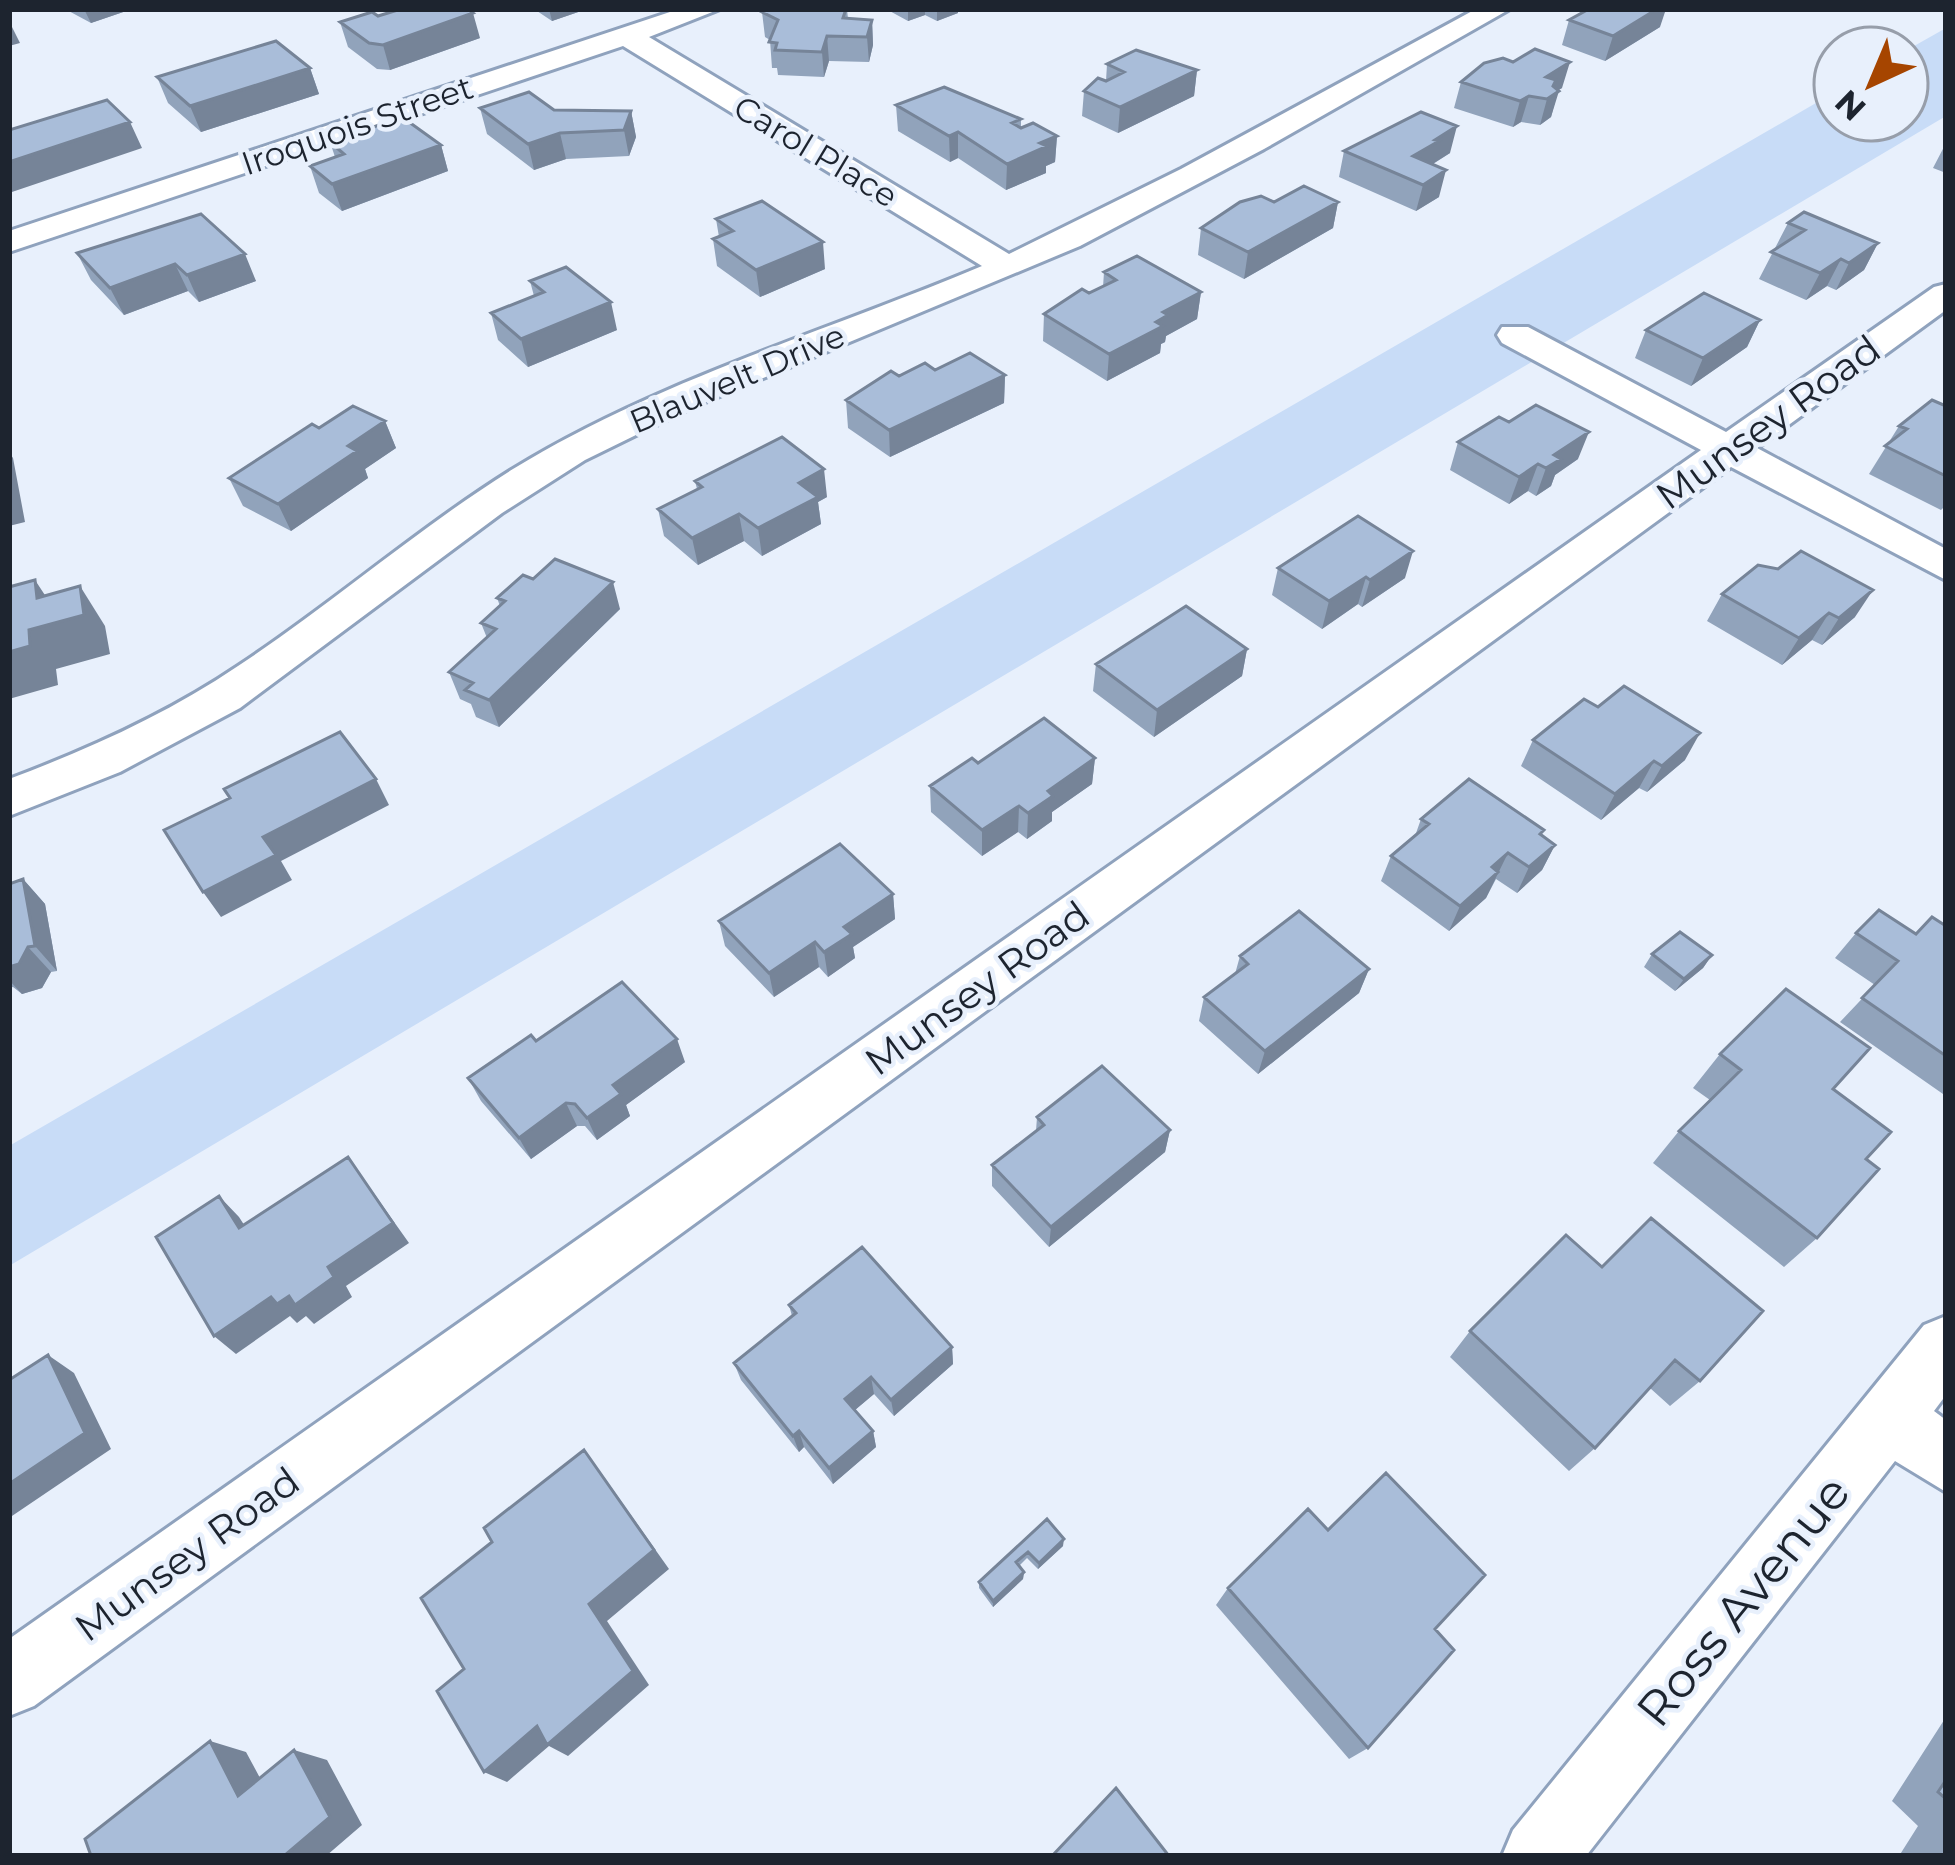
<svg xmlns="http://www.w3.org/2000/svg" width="1955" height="1865" font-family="Montserrat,sans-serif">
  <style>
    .green { fill: #c8dcf7 }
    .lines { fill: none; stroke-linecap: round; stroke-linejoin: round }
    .street-casing { stroke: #8fa2bd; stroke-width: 6 }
    .street { fill: #fff; fill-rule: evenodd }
    .wall { fill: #91a3bb }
    .shaded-wall { fill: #768498 }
    .building { fill: #a9bdd9; stroke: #768498; stroke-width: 3 }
    .labels { text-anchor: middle; stroke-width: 9; stroke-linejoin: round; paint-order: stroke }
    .far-street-label { font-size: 33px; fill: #1d242f; stroke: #e8f0fc }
    .street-label { font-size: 39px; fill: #1d242f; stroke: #e8f0fc }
    .near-street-label { font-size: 48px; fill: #1d242f; stroke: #e8f0fc }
  </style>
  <rect width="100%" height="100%" fill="#e8f0fc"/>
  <path class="green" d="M1946,28v88l-1937,1150v-120l1826,-1054v28h72v-70z"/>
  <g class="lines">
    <g class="street-casing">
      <path id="street" d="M679,9h41l-71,28 360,217 172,-85 295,-160h34l-246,140 -184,97 -389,162 -106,52 -83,53 -262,195 -120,64 -111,44v-37c80,-30 158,-65 229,-113 94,-62 179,-137 275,-197 145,-89 312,-137 469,-203l-359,-220 -614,206v-21z
        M1946,284v26l-189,138 189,101v31l-215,-113 -1697,1239 -25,10v-77l1692,-1189 -199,-107 -5,-8 5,-8h26l198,105 208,-145z
        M1946,1316v79l-12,16 12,9v72l-51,-31 -309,395h-84l11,-26 411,-505z"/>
    </g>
    <use href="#street" class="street"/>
  </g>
  <path class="wall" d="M65,9h67l-41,14z
    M534,9h53l-35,12z
    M847,9l1,10 24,1 1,25 -4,17 -40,-1 -5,16 -46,-2 -1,-7h-5l-2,-28 -5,-3 -3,-25z
    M886,9h72v4l-21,8 -12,-6 -17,6z
    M378,16l102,22 -90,32 -13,-1 -29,-22 -8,-25z
    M1569,20l91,7 -55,34 -43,-16z
    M1107,64l90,6 -3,26 -76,37 -36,-17 2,-25 22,-10z
    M310,68l9,26 -118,38 -33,-29 -11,-26z
    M1461,82l101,6 -4,2 -7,27 -11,8 -19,-3 -8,5 -59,-19z
    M896,105l125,14v9l36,8 -2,26 -9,4v7l-40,17 -48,-32 -8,4 -52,-31z
    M480,108l151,3 5,26 -7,19 -63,3 -32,11 -47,-36z
    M330,142l111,3 7,26 -106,40 -23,-18 -9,-27 25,-9z
    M1946,143v30l-13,-5z
    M1344,151l106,2 -17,11 6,33 -23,14 -77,-34z
    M1274,202h64l-5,26 -89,51 -46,-24 3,-27z
    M201,214l55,67 -57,21 -11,-11 -64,24 -33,-35 -14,-27z
    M716,219l109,50 -65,28 -43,-31 -4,-27 6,-2z
    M1788,223l90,20 -14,27 -28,20 -9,-4 -21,14 -47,-21z
    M1104,272l97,20 -4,27 -31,17 -1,6 -4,2 -1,9 -53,28 -64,-40 1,-27 59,-27z
    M530,281l87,49 -89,37 -30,-27 -7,-27 43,-17z
    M1760,320l-13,27 -56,39 -56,-28 11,-28z
    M935,370l70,5 -1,28 -114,54 -42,-29 -2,-28 53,-24z
    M1946,406v99l-5,5 -72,-36 30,-48z
    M385,421l11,27 -31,21 3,9 -77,53 -48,-25 -14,-28 90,-50z
    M1458,442l120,17 -23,16 -4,11 -15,10 -8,-5 -19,13 -59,-34z
    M695,481l132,16 -9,5 3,22 -59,32 -18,-15 -46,24 -34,-29 -6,-27 39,-20z
    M1278,568l127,10 -43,29 -4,-3 -36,25 -50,-34z
    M533,579l87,30 -121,118 -23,-10 -5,-13 -11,-5 -11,-27 38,-34 -6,-15 19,-17 -3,-8z
    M1722,594l133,23 -33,28 -10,-5 -30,25 -75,-44z
    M1247,649l-5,27 -88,61 -61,-46 3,-27z
    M1598,707l87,53 -38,32 -8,-4 -38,32 -80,-54 12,-26z
    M1095,758l-3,26 -40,28v9l-25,18 -9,-7 -36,24 -51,-44 -1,-26 48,-23z
    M1421,819l120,17 14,9 -13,25 -25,23 -21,-14 -10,19 -37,33 -68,-50 10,-25 24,-20z
    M23,879l22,25 12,67 -6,1 -9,16 -20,6 -9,-7 -4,1v-104z
    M893,894l2,25 -42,28 2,11 -27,19 -9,-10 -45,30 -49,-51 -6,-25z
    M1946,926v166l-3,2 -103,-72 35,-37 -40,-27 21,-25 60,1z
    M1652,954l60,1 -9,13 -28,23 -31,-24z
    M1240,956l129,13 -10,24 -101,81 -59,-53 5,-24 31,-23z
    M536,1041l149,21 -59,43 4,11 -33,24 -12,-14h-8l-46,33 -50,-58 -13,-23z
    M1720,1054l113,35 -16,149 -33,29 -131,-104 26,-32 31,-31 -17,-12z
    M1037,1117l133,13 -5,22 -116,95 -57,-61v-21l44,-34z
    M1602,1267l98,114 -30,25 -20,-18 -55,60 -26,23 -119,-114 20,-26z
    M789,1305l163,42 1,17 -59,52 -20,-22 -19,16 18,21 3,16 -43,37 -29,-37 -5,5 -58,-72 -7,-17 58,-47z
    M1047,1519l16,27 -25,23 -11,-11 -8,8 5,6 -1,7 -30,28 -14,-19v-6z
    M1328,1530l40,218 -19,11 -133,-154 12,-17z
    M1946,1717v139h-47l19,-30 -26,-25z"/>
  <path class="shaded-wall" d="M84,9h48l-41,14z
    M549,9h38l-35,12z
    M908,9h17v6l-17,6z
    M937,9h21v4l-21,8z
    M1657,9h9l-6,18 -55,34 8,-25z
    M473,13l7,25 -90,32 -7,-25z
    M872,20l1,25 -4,17 -2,-25z
    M9,21l11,22 -11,3z
    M827,36l2,25 -5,16 -2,-25z
    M1570,62l-8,26 -10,6 7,-3 -8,26 -11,8 7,-26 -1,-22z
    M310,68l9,26 -118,38 -11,-26z
    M1197,70l-3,26 -76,37 2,-26z
    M1529,96l-8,26 -8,5 7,-26z
    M631,111l5,26 -7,19 -5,-26z
    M130,122l12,26 -133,45v-31z
    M1457,126l-7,27 -16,10 -2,5 -19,-12 22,-16z
    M958,132v26l-8,4 -1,-26z
    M560,133l6,26 -32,11 -6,-26z
    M1057,136l-2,26 -9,4v7l-40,17 1,-26 33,-21z
    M441,145l7,26 -106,40 -10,-27z
    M1446,170l-7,27 -23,14 7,-26z
    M1338,202l-5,26 -89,51 4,-27z
    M823,242l2,27 -65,28 -4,-27z
    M1878,243l-14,27 -28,20 13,-27z
    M245,254l11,27 -57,21 -12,-27z
    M1841,259l-14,27 -21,14 14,-27z
    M175,264l13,27 -64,24 -14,-27z
    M1201,292l-4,27 -31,17 -1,6 -4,2 -1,9 -53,28 2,-27 47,-32 7,-10z
    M611,302l6,28 -89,37 -7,-28z
    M1760,320l-13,27 -56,39 12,-28z
    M1005,375l-1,28 -114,54 -1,-27z
    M385,421l11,27 -31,21 3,9 -77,53 -13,-27 70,-58z
    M1589,432l-11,27 -23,16 -4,11 -15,10 10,-28 8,-13z
    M9,452l4,6 12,64 -16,4z
    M1538,464l-10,27 -19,13 10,-27z
    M824,469l3,28 -9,5 3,22 -59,32 -4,-28 41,-45z
    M739,514l5,27 -46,24 -6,-27z
    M1413,551l-8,27 -43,29 8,-27z
    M1366,577l-8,27 -36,25 7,-28z
    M35,580l27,41 18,-35 25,40 5,28 -54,15 2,16 -49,14v-47l20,-22 8,-32z
    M613,582l7,27 -121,118 -10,-27z
    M1873,590l-18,27 -33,28 17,-27z
    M1829,613l-17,27 -30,25 17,-27z
    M1247,649l-5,27 -88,61 3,-27z
    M1700,733l-15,27 -38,32 15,-26z
    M1095,758l-3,26 -40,28v9l-25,18 1,-26 20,-22z
    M1654,761l-15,27 -38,32 14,-26z
    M376,779l13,26 -108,56 11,19 -71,37 -18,-25 60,-55z
    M1019,806l-1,26 -36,24v-26z
    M1555,845l-13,25 -25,23 12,-26z
    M1508,853l-22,45 -37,33 11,-25 32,-39z
    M23,879l22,25 12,67 -22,-25z
    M893,894l2,25 -42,28 2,11 -27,19 -4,-25 20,-25z
    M815,942l4,25 -45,30 -5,-24z
    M28,947l23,25 -9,16 -20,6 -13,-14v-13z
    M1712,955l-9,13 -28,23 9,-12z
    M1369,969l-10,24 -101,81 7,-23z
    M677,1039l8,23 -59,43 4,11 -33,24 -10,-22 26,-33z
    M566,1103l11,23 -46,33 -12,-21z
    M1170,1130l-5,22 -116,95 2,-20z
    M348,1157l61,86 -63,43 6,11 -38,27 -8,-8 -9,7 -7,-7 -54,38 -22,-18 57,-39 18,-1 39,-29z
    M219,1196l20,21 20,31 -20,-20z
    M952,1347l1,17 -59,52 -3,-16z
    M48,1355l26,18 37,76 -102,69v-34z
    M871,1377l3,17 -25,21 -4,-16z
    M799,1431l5,16 -5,5 -6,-16z
    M873,1431l3,16 -43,37 -4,-16z
    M601,1473l68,96 -62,52 42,64 -81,71 -19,-10 -42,36 -23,-10 105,-168z
    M1064,1539l-1,7 -25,23 1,-6z
    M1024,1572l-1,7 -30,28v-6z
    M210,1741l36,11 28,52 -36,-8z
    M294,1750l33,10 35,65 -36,31h-42z"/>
  <path class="building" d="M401,9h66l6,4 -90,32 -14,-2 -29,-21 32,-10 6,4z
    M770,9h76l-3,9 29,2 -5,17 -40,-1 -5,16 -47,-2 2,-7 -8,-1 9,-22 -16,-8z
    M1589,9h68l-44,27 -44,-16z
    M276,41l34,27 -120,38 -33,-29z
    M1535,49l35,13 -24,15 10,3 -3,6 6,5 -12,8 -18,-3 -9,5 -59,-19 23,-19 19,-5 10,4z
    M1136,50l61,20 -77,37 -36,-16 14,-13 8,3 18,-9 -17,-8z
    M944,87l77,32 -9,4 9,5 12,-5 24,13 -17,7 7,3 -40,18 -49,-32 -9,4 -53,-31z
    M529,92l25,18 77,1 -7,19 -64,3 -32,11 -48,-36z
    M107,100l23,22 -121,40v-32z
    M1421,112l36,14 -22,14 4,1 -26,15 33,14 -23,15 -79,-34z
    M402,117l39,28 -109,39 -22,-18 34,-12 -14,-12z
    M1304,186l34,16 -90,50 -47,-24 39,-26 21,-6 13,6z
    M762,201l61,41 -67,28 -43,-31 20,-8 -17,-12z
    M1804,212l74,31 -29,20 -8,-4 -21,14 -49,-21 34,-22 -17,-7z
    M201,214l44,40 -58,21 -12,-11 -65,24 -33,-35z
    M1137,256l64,36 -38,20 5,3 -12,7 7,4 -54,28 -65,-40 38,-25 7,4 27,-13 -12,-8z
    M566,267l45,35 -90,37 -30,-26 53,-21 -14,-11z
    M1704,293l56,27 -57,38 -57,-28z
    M970,353l35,22 -116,55 -43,-30 45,-29 8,5 26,-13 10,7z
    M1932,400l14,6v70l-61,-30 22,-17 -8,-3z
    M1536,405l53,27 -35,23 7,4 -15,9 -8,-4 -19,13 -61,-35 41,-25 10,5z
    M353,406l32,15 -37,25 9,5 -79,53 -49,-26 83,-54 7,4z
    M782,437l42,32 -25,14 19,14 -60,31 -19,-14 -47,24 -34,-29 44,-22 -7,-6z
    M1358,516l55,35 -43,29 -4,-3 -37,24 -51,-33z
    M1801,551l72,39 -34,28 -10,-5 -30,25 -77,-44 36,-29 20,4z
    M555,559l58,23 -124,118 -24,-10 8,-7 -24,-11 47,-43 -15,-6 24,-22 -8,-3 26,-23 10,4z
    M35,580l2,18 43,-12 4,29 -55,15 1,16 -21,6v-65z
    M1186,606l61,43 -90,61 -61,-46z
    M1624,686l76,47 -38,33 -8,-5 -39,33 -82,-54 51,-41 14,8z
    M1044,718l51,40 -47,33 5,5 -25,17 -9,-7 -37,24 -52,-44 42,-28 6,5z
    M340,732l36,47 -113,58 13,18 -73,37 -39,-62 66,-32 -6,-9z
    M1469,779l75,51 -4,4 15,11 -26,22 -21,-14 -16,14 6,5 -38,34 -69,-50 38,-32 -8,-5z
    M840,844l53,50 -49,33 8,7 -28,18 -9,-10 -46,31 -50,-52z
    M23,879l12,67 -7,1 -9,17 -10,3v-83z
    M1879,910l37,24 16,-17 14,9v130l-84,-58 36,-37 -42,-28z
    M1299,911l70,58 -104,82 -61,-54 44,-33 -8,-8z
    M1680,932l32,23 -28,24 -32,-25z
    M622,982l55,57 -64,46 8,9 -34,24 -12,-14 -9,-1 -47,35 -51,-60 63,-43 5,6z
    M1786,989l84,59 -37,41 58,43 -25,27 13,10 -62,69 -138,-107 62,-61 -21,-16z
    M1102,1066l68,64 -119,97 -59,-62 52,-40 -7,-8z
    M348,1157l45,66 -65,44 6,10 -39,28 -6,-9 -12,8 -6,-7 -57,39 -58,-99 63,-41 20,32z
    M1651,1218l112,93 -63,70 -25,-21 -80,88 -125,-117 96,-96 36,32z
    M862,1247l90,100 -61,53 -20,-23 -26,22 28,32 -44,37 -30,-37 -6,5 -59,-73 62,-50 -7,-8z
    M48,1355l37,78 -76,51v-104z
    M584,1450l70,100 -65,54 44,67 -86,74 -10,-19 -53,46 -47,-81 27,-22 -43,-71 71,-56 -8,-14z
    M1386,1473l99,102 -50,54 19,21 -86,98 -140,-160 80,-79 20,21z
    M1047,1519l17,20 -25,24 -11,-11 -12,10 8,10 -31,29 -14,-19z
    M210,1741l28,55 56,-46 36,67 -46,39h-198l4,-3 -5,-14z
    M1946,1780v19l-8,-7z
    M1116,1788l53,68h-117z"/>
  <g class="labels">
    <g class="far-street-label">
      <text transform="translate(357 125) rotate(-19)" y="12">Iroquois Street</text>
      <text transform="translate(816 151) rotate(31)" y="12">Carol Place</text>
      <text transform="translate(737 378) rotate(-23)" y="12">Blauvelt Drive</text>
    </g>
    <g class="street-label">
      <text transform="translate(1768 422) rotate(-36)" y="14">Munsey Road</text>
      <text transform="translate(977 988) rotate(-36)" y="14">Munsey Road</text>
      <text transform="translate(187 1554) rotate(-36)" y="14">Munsey Road</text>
    </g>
    <g class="near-street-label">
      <text transform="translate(1743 1601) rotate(-51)" y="17">Ross Avenue</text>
    </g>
  </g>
  <rect width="1955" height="1865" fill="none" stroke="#1d242f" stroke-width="24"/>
  <g transform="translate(1871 84) rotate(224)"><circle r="57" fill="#e8f0fc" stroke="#979eaa" stroke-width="3"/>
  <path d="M0-9L21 45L0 30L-21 45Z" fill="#a64500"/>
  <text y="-18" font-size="33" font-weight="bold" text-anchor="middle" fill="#1d242f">N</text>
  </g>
</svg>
